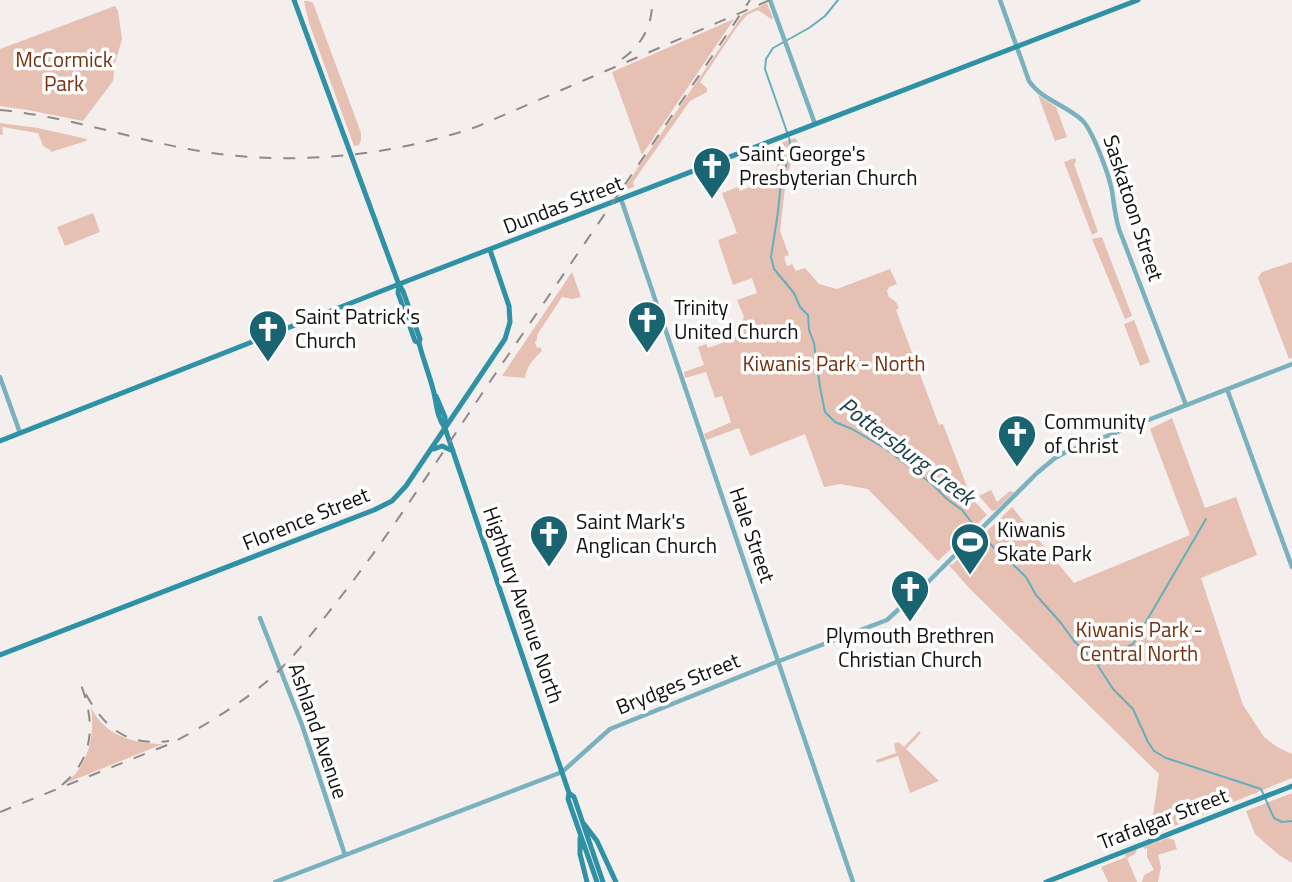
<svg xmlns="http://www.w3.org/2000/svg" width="1292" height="882" font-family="'Titillium Web',sans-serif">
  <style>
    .green { fill: #e6c0b2 }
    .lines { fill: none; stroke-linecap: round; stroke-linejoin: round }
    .stream { stroke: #64aebe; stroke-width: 2 }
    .tertiary { stroke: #79b1be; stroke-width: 4.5 }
    .secondary { stroke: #2e91a5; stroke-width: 5 }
    .rail { stroke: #8d8a88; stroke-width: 2; stroke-dasharray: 12 12; stroke-linecap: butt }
    .labels { text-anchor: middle; stroke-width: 7; stroke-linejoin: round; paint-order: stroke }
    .park-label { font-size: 21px; fill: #773111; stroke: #fff }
    .poi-label { font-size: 21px; fill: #11100f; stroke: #fff; text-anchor: start }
    .street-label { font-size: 21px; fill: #11100f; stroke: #fff }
    .water-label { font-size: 23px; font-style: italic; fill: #1c3f47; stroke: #fff }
  </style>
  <rect width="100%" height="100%" fill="#f4efed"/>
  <path class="green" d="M304,1h4l5,2 48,130v7l-2,5 -5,1 -45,-123z
    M767,3l6,15 -2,1 -13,-9 -11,5 -10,12 -37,55 7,6v4l-17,9 -57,81 1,5 -12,4 121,-177z
    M115,6l3,5 4,28 -7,24 -2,18 -30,40 -55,-11 -28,-4v-57z
    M734,19l-92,136 -30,-83z
    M1038,95l18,12 11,30 -12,4z
    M0,123l38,5 49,11 -1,2 -35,11 -1,-2 -7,-4 -5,-13 -36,-6 1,7 -3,1z
    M795,138l3,4 -12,37 -6,52 9,24 -5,2 3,9 5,-2 4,7 9,-3 14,16 18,5 53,-20 7,15 -8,3 -2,4 2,6 7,5 3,6 -3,2 43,115 4,-1 28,73 16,18 -49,46 -70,-72 -28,-5 -16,3 -19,-53 -55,22 -11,-28 -33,12 -2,-6 27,-12 -9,-26 -7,2 -9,-26 -21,6 -1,-6 20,-7 -6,-18 8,-3 2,4 17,-6 -4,-12 20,-7 3,-6 -7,-17 20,-7 -5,-15 -19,7 -15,-45 19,-7 -15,-40 16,-6 2,4 34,-14 6,-22 -2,-11z
    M1075,158l1,4 -2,2 24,68 -6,3 -28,-73z
    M93,213l7,19 -35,14 -8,-19z
    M1102,237l30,79 -7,3 -33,-80z
    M1292,262v96l-3,1 -31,-81 4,-6z
    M572,272l9,25 -9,2 -10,-2 -25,38v5l-2,2 2,6 3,-1 2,4c-9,8 -15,15 -17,27l-23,-2z
    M1134,320l16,42 -10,4 -16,-42z
    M1172,418l33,90 31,-11 21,58 -56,23 42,127 21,32 13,10 15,7v24l-142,58 9,-62 -189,-185 -21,-24 4,-1 59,-57 62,76 116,-48 -40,-106z
    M991,490l6,12 13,-11 4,1 -18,18 -4,1 -13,-15z
    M91,707c12,28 43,37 72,37l-97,39c23,-19 29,-48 25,-76z
    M919,731l2,2 -15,16 33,32 -29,12 -12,-37 -21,7 -1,-3 20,-7 -2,-9 4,-2 6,5z
    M1292,793v70l-13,-8 -24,-21 -9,-23z
    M1168,838l6,2 3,9 -19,6 3,12 -3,15h-16l2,-7 10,-5 -7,-13v-9l-3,1 -1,-2z
    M1137,849l-2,5 -8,4 10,24h-29l-7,-15 25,-10 -1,-3z"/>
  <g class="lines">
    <path class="stream" d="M787,132l-22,-63 1,-10 7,-11 36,-20 16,-12 13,-16
      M789,138l1,4 -4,24 -5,15 -3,31 -7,45 3,12 20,24 6,14 8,8 1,15 5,13 6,44 5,25 10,10 17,7 34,20 46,35 15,15 15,11 15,19
      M980,533l15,16 11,9 20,19 10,18 25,28 13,18 21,20 18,28 20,20 15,33 6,9 12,7 95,31 13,29 8,4 10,-1
      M1099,664l12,-10 22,-10 73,-125"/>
    <path class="tertiary" d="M770,0l45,124
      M1000,0l29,81c13,19 37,24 53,39 11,11 27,55 30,71 2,13 3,25 7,38l67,176
      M621,199l232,683
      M0,377l20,56
      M1227,389l65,178
      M260,618l42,107 43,130
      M275,882l287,-110 48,-43 164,-66 113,-43 38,-35 112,-112 18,-15 11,-6 226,-88"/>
    <path class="secondary" d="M294,0l105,285 4,6 17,48 -1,4c4,16 10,31 14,46 4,14 3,27 12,39l124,365 -1,6 29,83
      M399,285l-1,8 17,48 4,2
      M436,396l9,21v9
      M0,441l407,-160 731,-281
      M434,449l8,-3 11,5
      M0,655l374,-145 18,-9 14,-15 99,-147 5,-17 -1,-16 -19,-56
      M569,793l5,4 29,85
      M584,824l13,17 19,41
      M580,838v16l7,28
      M1046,882l246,-96"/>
    <path class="rail" d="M622,59c20,-14 31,-34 30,-59
      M0,110c64,6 125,27 188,39 95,18 196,9 288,-22l294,-127
      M62,785c33,-27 33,-64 19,-100 20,39 41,62 88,56
      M0,812l172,-69c32,-17 65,-37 93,-60 29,-24 51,-55 74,-84 59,-75 109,-156 163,-235 83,-121 166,-242 248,-364"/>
  </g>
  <defs>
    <g id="church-pin" transform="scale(2.0125)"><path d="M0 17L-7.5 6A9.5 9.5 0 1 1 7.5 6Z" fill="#1a6371" stroke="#fff"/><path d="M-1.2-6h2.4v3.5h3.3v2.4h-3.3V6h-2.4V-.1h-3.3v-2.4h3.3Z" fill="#fff"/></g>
    <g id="stadium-pin" transform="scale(2.0125)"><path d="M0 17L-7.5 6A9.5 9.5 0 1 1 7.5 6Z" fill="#1a6371" stroke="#fff"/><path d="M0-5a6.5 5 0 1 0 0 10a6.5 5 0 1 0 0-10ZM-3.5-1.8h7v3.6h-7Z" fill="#fff"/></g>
  </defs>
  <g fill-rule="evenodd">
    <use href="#church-pin" x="712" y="166"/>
    <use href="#church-pin" x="647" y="320"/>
    <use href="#church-pin" x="268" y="329"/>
    <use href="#church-pin" x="1017" y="434"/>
    <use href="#church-pin" x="549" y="534"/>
    <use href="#stadium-pin" x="970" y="542"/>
    <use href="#church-pin" x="910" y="589"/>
  </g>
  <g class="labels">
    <g class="park-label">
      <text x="64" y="67">McCormick<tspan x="64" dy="24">Park</tspan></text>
      <text x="834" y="371">Kiwanis Park - North</text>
      <text x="1139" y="637">Kiwanis Park -<tspan x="1139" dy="24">Central North</tspan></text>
    </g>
    <g class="poi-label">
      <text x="739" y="161">Saint George's<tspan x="739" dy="24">Presbyterian Church</tspan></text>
      <text x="674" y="315">Trinity<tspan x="674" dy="24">United Church</tspan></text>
      <text x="295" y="324">Saint Patrick's<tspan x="295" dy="24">Church</tspan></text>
      <text x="1044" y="429">Community<tspan x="1044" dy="24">of Christ</tspan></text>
      <text x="576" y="529">Saint Mark's<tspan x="576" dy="24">Anglican Church</tspan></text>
      <text x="997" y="537">Kiwanis<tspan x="997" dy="24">Skate Park</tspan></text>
      <text x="910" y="643" text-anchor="middle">Plymouth Brethren<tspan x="910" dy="24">Christian Church</tspan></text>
    </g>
    <g class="street-label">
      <text transform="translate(563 205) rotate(-21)" y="7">Dundas Street</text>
      <text transform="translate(1133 208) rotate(72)" y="7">Saskatoon Street</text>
      <text transform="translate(306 519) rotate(-22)" y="7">Florence Street</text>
      <text transform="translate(752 535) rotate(71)" y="7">Hale Street</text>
      <text transform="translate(523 605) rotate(71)" y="7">Highbury Avenue North</text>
      <text transform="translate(678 684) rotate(-22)" y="7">Brydges Street</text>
      <text transform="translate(318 731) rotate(71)" y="7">Ashland Avenue</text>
      <text transform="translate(1163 819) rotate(-21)" y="7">Trafalgar Street</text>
    </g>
    <g class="water-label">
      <text transform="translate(907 451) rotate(37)" y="8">Pottersburg Creek</text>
    </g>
  </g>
</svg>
